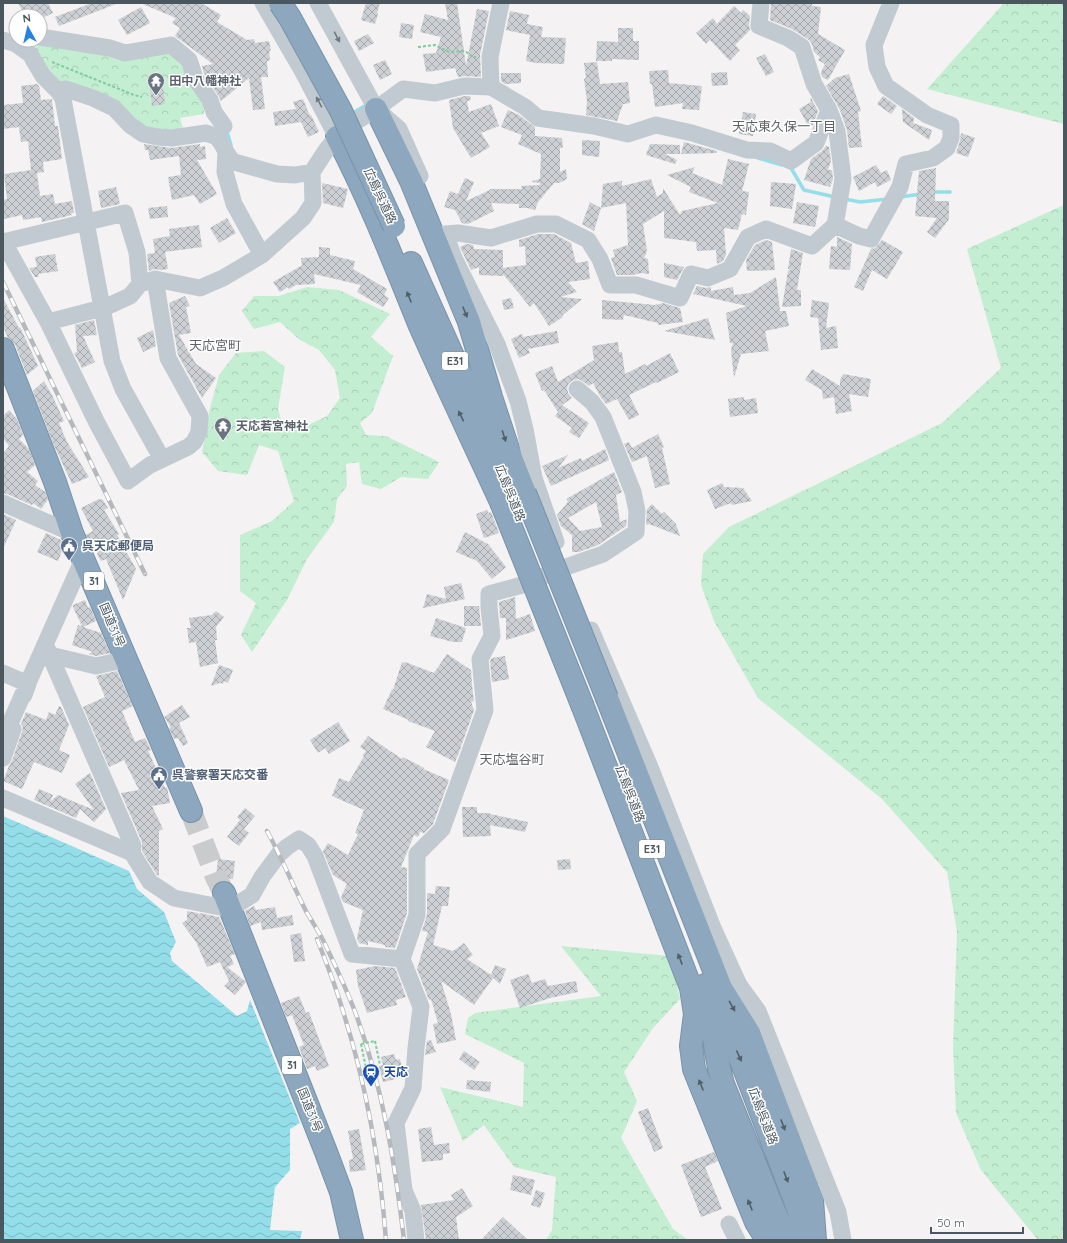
<svg xmlns="http://www.w3.org/2000/svg" width="1067" height="1243" font-family="Quicksand,'Noto Sans JP',sans-serif">
  <style>
    .forest { fill: url(#forest-crowns) }
    .water { fill: url(#water-waves) }
    .lines { fill: none; stroke-linecap: round; stroke-linejoin: round }
    .stream { stroke: #93dee9; stroke-width: 3.5 }
    .building { fill: url(#building-cross-hatch); fill-rule: evenodd }
    .highway-tunnel { stroke: #cacbcd; stroke-width: 22; stroke-dasharray: 22 11; stroke-linecap: butt }
    .highway-casing { stroke: #7893aa; stroke-width: 24 }
    .path { stroke: #7dcb9f; stroke-width: 2; stroke-dasharray: 3 2; stroke-linecap: butt }
    .minor { stroke: #c1cad0; stroke-width: 17 }
    .highway { stroke: #8da8be; stroke-width: 22 }
    .rail-casing { stroke: #b5b8bc; stroke-width: 4.5 }
    .rail { stroke: #fff; stroke-width: 3; stroke-dasharray: 9; stroke-linecap: butt }
    .highway-bridge-casing { stroke: #7893aa; stroke-width: 24; stroke-linecap: butt }
    .path-bridge { stroke: #7dcb9f; stroke-width: 2; stroke-dasharray: 3 2; stroke-linecap: butt }
    .highway-bridge { stroke: #8da8be; stroke-width: 22 }
    .oneway { fill: #6e7a81 }
    .oneway2 { fill: #515f68 }
    .labels { text-anchor: middle; stroke-width: 3; stroke-linejoin: round; paint-order: stroke }
    .shield { fill: #fff; stroke: #80898f; stroke-width: 1 }
    .shield-label { font-size: 11px; font-weight: bold; fill: #4a575f }
    .worship-label { font-size: 12px; font-weight: bold; fill: #5b616d; stroke: #fff; text-anchor: start }
    .street-label { font-size: 12px; fill: #4a575f; stroke: #fff }
    .service-label { font-size: 12px; font-weight: bold; fill: #4e5e75; stroke: #fff; text-anchor: start }
    .transit-label { font-size: 12px; font-weight: bold; fill: #164399; stroke: #fff; text-anchor: start }
    .neighbourhood-label { font-size: 13px; fill: #5f6367; stroke: #fff }
  </style>
  <defs>
    <pattern id="forest-crowns" width="20" height="18" patternUnits="userSpaceOnUse"><rect width="20" height="18" fill="#c4eed1"/><path d="M2 6a3 3 0 1 1 6 0M12 15a3 3 0 1 1 6 0" fill="none" stroke="#aaceb6"/></pattern>
    <pattern id="water-waves" width="16" height="10" patternUnits="userSpaceOnUse"><rect width="16" height="10" fill="#93dee9"/><path d="M0 5q4-4 8 0t8 0" fill="none" stroke="#7ab7c0"/></pattern>
    <pattern id="building-cross-hatch" width="8" height="8" patternUnits="userSpaceOnUse"><rect width="8" height="8" fill="#ccd0d4"/><path d="M0 0l8 8M0 8l8-8" fill="none" stroke="#a8acaf"/></pattern>
  </defs>
  <rect width="100%" height="100%" fill="#f4f2f2"/>
  <path class="forest" d="M1004,3h60v121l-137,-35z
    M39,42l91,12 50,-4 24,49v15l-24,4 3,10 -10,6 -25,-3 -95,-51 -24,-21z
    M1064,205v1035h-26l-57,-70 -25,-57 -3,-66 4,-115 -10,-60 -65,-73 -124,-101 -44,-77 -13,-36 2,-31 26,-27 213,-104 59,-55 -34,-119z
    M307,287l32,3 51,24 -19,23 22,19 -21,57 -12,10 6,12 20,1 53,26 -11,17 -27,-2 -20,12 -19,-5 -3,-22 -13,2 1,22 -10,13 -3,23 -27,37 -20,41 -35,52 -11,-17 15,-32 -16,-12v-56l32,-14 22,-20 -16,-50 -19,-6 -12,30 -29,-4 -16,-19 8,-44 9,-33 17,-22 28,-2 21,16 -7,42 4,15 20,4 25,-12 13,-18 -5,-28 -16,-20 -19,-10 -20,-18 -26,7 -12,-18 12,-15h25z
    M561,946l109,10 10,43 -27,29 -29,44 13,29 -16,37 52,91 15,11h-142l6,-10 4,-53 -42,-10 -30,-42 -21,16 -23,-54 83,20 1,-44 -59,-29 3,-16 7,-5 126,-17z"/>
  <path class="water" d="M3,816l126,55 8,18 27,23 12,30 -6,11 2,8 65,55 10,-5 3,-11 50,123 -10,6v41l-15,17 -5,43 32,1 -2,9h-297z"/>
  <g class="lines">
    <path class="stream" d="M351,114l17,-10
      M224,131l4,4 3,10
      M758,158l24,7
      M788,167l3,1 13,22 31,7
      M932,192h18
      M900,197l21,-3
      M845,199l15,3 28,-3"/>
  </g>
  <path class="building" d="M18,3h30l5,10 -13,6v-3h-15z
    M92,3l24,1 -57,22 -4,-9z
    M140,3h61l20,12 -4,7 30,18 7,-1 1,4 14,-2 2,10h-2l1,9 -3,1 1,16h-7l4,32 -12,1 -4,-32 -28,23 -3,-6 -14,-21 -2,-8 11,-2 -38,-28 5,-8 -8,-5 4,-5z
    M366,3h14l-3,10 1,1 -3,10 -14,-4z
    M445,3h12l9,63 11,-57 12,2 -9,44 1,22 -17,-1 -6,1 -3,-9 -29,4 -3,-18 13,-1 5,-16 -21,-5 5,-18 23,6z
    M771,3h41v3l9,1 -3,27 27,16 -17,30 -6,-3 -1,-5 4,-8 -7,-4 2,-3 -6,-5 -2,-8 -4,-5 -16,-10 -22,-9z
    M734,6l7,7 2,-3 7,6 -1,9 1,5 -15,15 5,5 -10,11 -20,-21 -4,4 -10,-11 17,-15 4,6z
    M141,7l9,16 -23,12 -9,-15z
    M510,11l19,4 -2,9 16,3 -2,10 25,1 -2,26 -28,-1 -10,-2 4,-26 -24,-5z
    M401,23l13,2 -2,14 -13,-2z
    M618,28h15v13h6v19l-27,-1v2h-16l1,-20 21,1z
    M368,34l6,9 -15,8 -5,-10z
    M765,54l9,18 -8,4 -10,-18z
    M385,60l7,14 -12,6 -7,-15z
    M597,62l3,22 28,-2 2,21 -7,1 -6,17 -31,-6 1,-14 -3,-22 2,-1 -2,-15z
    M668,70l1,13 33,3 -3,24 -17,-1 1,-6 -28,4 -3,-23h-2l-1,-13z
    M727,72l1,13 -16,1 -1,-13z
    M501,73h20v10l-16,1 -4,-3z
    M849,74l12,37 -3,1 4,35 -13,1 -2,-18 -7,-20 -14,-24 9,-8z
    M37,84l2,2 2,14 10,-1 1,1 3,26h3l4,33 -19,3 1,10 -7,1 3,23 13,-2 2,10 17,-3 2,12h-3l1,2 -30,7 -1,-5 -18,3 -1,-5 -18,4 -1,-5v-14l4,-1 -3,-25 27,-4 -3,-29 -7,1 -2,-15 -16,2v-24l20,-2 -2,-17z
    M163,86l2,18 -13,2 -2,-18z
    M465,96h5l1,4 -4,1 2,11 22,-8 8,22 -18,7 9,14 -19,11 -18,-30 -4,-28z
    M883,96l14,10 -6,8 -14,-10z
    M811,98l7,13 -5,14 -4,2 -10,-18 12,-7 -1,-2z
    M303,99l7,17 1,-1 8,17 -11,5 -7,-15 -26,4 -2,-14 23,-3 -3,-7z
    M902,109l12,9 -1,5 19,7 -3,10 -26,-18z
    M508,110l11,5 16,12v9l27,2 1,10h-3v24l6,-3 1,10 -8,4h-5l-16,19 -3,8 -8,-2h-8v-4l-28,-1 3,8 -26,13 -6,-1 -7,-13 -11,-3 6,-16 8,3 7,-16 9,4 -8,19 24,-11v-1h32l-1,-3 19,-1v-2l-8,-1v-1l8,-2 1,-25 -23,-10 4,-9 -21,-8z
    M743,112l13,2 -3,22 -14,-2z
    M961,133l14,5 -7,19 -12,-4 4,-12z
    M582,140l18,1 -1,16 -17,-2z
    M684,142l33,9v2l-36,1z
    M144,144l27,4 29,-4v3l5,-1 1,13 -9,1 20,34 -17,10 -6,-9 -22,5 -4,-23 13,-2 -2,-19 -29,4 -2,-10h-3z
    M650,144l30,1v9h-15l12,6 -2,4 -29,-9z
    M826,146l3,1 2,14 -3,9h4l1,9 -3,8 -26,-7 7,-21 11,-8z
    M728,159l21,5 -7,27 7,1 -3,23 -4,-1 -4,16 -14,-2 2,27 -3,6 -6,3 -1,-14 -19,1 -1,-9 -32,-4v-27l-21,13 4,27 -3,7 4,1 1,15 -8,-1 -8,2h-16l-6,-17 4,-1 -2,-7 15,-5 -2,-42 -25,5 2,-24 19,-3v5l29,-7 6,18 6,-4v-5l17,27 2,-4 36,-8 -29,-11 2,-5 -24,-12 28,-8 -3,6 30,12z
    M876,165l5,8 6,-3 4,10 -14,7 -2,-5 -16,9 -6,-14z
    M936,168l-1,33h14v18l-14,19 -8,-6 10,-14 -22,-2 4,-45z
    M771,182l25,2 -4,25 -22,-3z
    M322,183l26,6 -5,19 -20,-5z
    M116,187l4,17 -19,4 -3,-17z
    M590,202l11,6 -7,23 -12,-7z
    M797,202l22,4 -4,21 -22,-4z
    M167,206l1,11 -18,2 -2,-11z
    M227,218l9,15 -17,10 -9,-15z
    M199,225l3,22 -37,5 3,17 -7,1 -7,-1 -5,2 -2,-17 8,-1 -2,-14 17,-3 -1,-7z
    M538,234h16l17,9 5,20 12,-2 2,18 -22,3 9,10 -17,5 22,2 -20,17 1,1 -14,9 -15,-23 -4,4 -27,-33v2l-24,-1v-8l-8,3 -11,-23 6,-3 7,1 1,4 29,1v18l23,-3 -1,-19 -6,1v-7z
    M837,237l15,7 -2,26 -21,-1 2,-23 6,1z
    M766,240l6,2 3,28 -28,1 -1,-11 9,-15z
    M882,240l21,12 -16,27 -15,-9 -9,21 -9,-4 17,-38 4,-1z
    M319,247l11,1v7l25,6 -2,8 34,20 -3,6 5,3 -6,9 -26,-15 4,-7 -47,-11 1,10 -19,1 -7,4 -1,-2 -8,5 -7,-10 26,-15 3,-1 -1,-8 18,-1z
    M791,249l12,4 -6,37h4v16l-19,1 6,-36 3,-2h-3z
    M55,254l3,17 -20,3 1,3h-4l-6,-9 8,-1 -2,-10z
    M664,263l20,4 -7,13 -13,-3z
    M776,277l4,34h6l3,15 -24,5 4,20 -28,3 -7,24 -3,-28 2,-7h-3l-4,-30 21,-7 -54,-12 4,-8 9,2 5,-1v4l22,-4 1,8 16,-2z
    M185,296l5,10 -4,1 5,26 -12,2 17,29 20,14 -14,20 -24,-43 -9,-52z
    M3,298l16,30 1,-1 18,39 -11,9 -12,-31 -4,-4 -3,-2 -5,-11z
    M511,298l3,10 -10,2 -2,-10z
    M602,300l53,5 8,-2 17,5 3,14 -25,3v-2l-34,-8 -1,5 -21,-1z
    M812,300l17,3 -3,25 10,-2 2,22 -17,2 -3,-32 -8,-1z
    M708,318l7,22 -51,-9z
    M94,320l3,15 -14,1 12,26 -13,6 -8,-15 3,-1 -2,-27z
    M153,330l3,16 -13,6 -6,-14z
    M557,331l2,12 -31,6 2,4 -11,5 -8,-19 11,-5 1,3z
    M618,342l1,10h3l3,22 20,-10 1,2 24,-13 9,19 -22,11 -1,-1 -27,13 10,20 -10,5 -12,-21 -11,5 -6,-8 -7,-13 -4,3 -10,-7 -6,1 -4,3 -2,5 1,5 4,5 -10,7 27,18 -10,15 -10,-6 3,-4 -17,-12 3,-4 -14,-22 -2,1 -7,-18 17,-7 6,16 36,-22 -2,-14z
    M812,369l28,17v-6l3,-6 28,5 -3,18 -19,-3 3,17 -16,3 -2,-17 -11,2 -1,-9 -17,-10z
    M44,381l9,16 11,24 -5,2 8,19 22,35 -17,7 -19,-41 -20,-52z
    M744,397v3l12,-2 2,15 -28,4 -2,-18z
    M9,410l8,9 6,16 -4,4 10,10 6,16 -8,7 11,9 -3,4 10,7 3,7 -7,10 -8,-6 -1,2 -25,-11 -4,-1v-39l6,-8 -6,-8v-22z
    M658,434l6,13 -2,1 8,36 -15,4 -8,-32 -15,6 -8,-18 5,-2 3,6z
    M605,449l4,11 -58,26 -9,-20 26,-11 -10,13 23,-10 1,3z
    M614,472l8,20 -6,3 4,27 7,-3 -1,7 -28,19 -19,7h-7v-17l-11,-9 -4,-11 11,-13 -2,-3zM596,502l6,25 -22,4 -12,-13z
    M722,483l2,4 19,1 9,13 -20,4 -1,-2 -16,6 -8,-19z
    M99,499l1,1 2,-1 6,9 -4,2 15,24 -2,1 19,34 -13,31 -17,-41 -5,2 -4,-7 1,-2 -4,-3 -8,-14 7,-4 -12,-23z
    M652,504l10,10 2,-2 12,12 4,12 -31,-12 -1,1 -2,-1 1,-15z
    M487,510l1,3 3,-1 8,21 -15,5 -8,-24z
    M3,514l13,6 -13,29z
    M465,532l23,12 18,23 -14,12 -15,-18 -21,-9z
    M46,533l15,7 3,6 -6,15 -21,-9z
    M461,583l4,16 -42,9 4,-14 19,5 -2,-12z
    M515,597l1,22 14,-5 5,17 -29,9v-22h-6l-1,-16z
    M85,600l3,8 2,-1 6,14 -13,6 18,6 9,20 -14,3 -7,-2 4,-2 -21,-7 6,-20 4,1 -9,-19v-2z
    M464,606h15l2,20h-17z
    M216,611l8,6 -8,10 1,13h-2l3,23 -18,4 -4,-25 -7,1 -2,-15h4l-2,-10 23,-3z
    M436,618l30,10 -4,14h-9l-23,-6z
    M447,654l24,16 1,15 2,16 -3,1 3,8 -16,45 -3,7 -29,-15 9,-16 -27,-10 1,-1 -26,-11 9,-20 1,1 9,-28 2,1 1,-1 29,11z
    M505,656l4,23 -17,3 -2,-21 2,-3z
    M219,665l14,5 -5,13 -4,-2 -1,3 -3,-1 -9,3z
    M117,671l16,35 -11,5 13,31 10,-4 6,12 -3,1 17,37 2,-1 3,16 -18,3 11,23 -4,2v45l-2,-1 -15,-24v-9l-21,-49 18,-3 -15,-30 -15,7 -26,-60 22,-10 -9,-21z
    M182,705l8,12 -11,6 9,20 -5,3 -5,-8 -4,1 -5,-11 2,-1 -7,-10z
    M59,706l2,1 8,18 -10,25 11,5 -8,18 -28,-11 -12,27 -19,-8 6,-15 3,-5 10,-29 1,-5 -2,-3 5,-12 20,8 3,-8 6,3z
    M338,722l12,19 -21,13 -4,-6 -7,5 -8,-13z
    M368,736l34,23 1,-2 21,11 -1,1 26,11 -16,44 -9,9 -4,-1 -2,5 -4,-2 -13,32 6,1v45l-12,35 -10,-1v-2l-17,-4v4l-9,-2 -2,-5 6,-28 -20,-8 -2,-5 6,-13 -14,-9 -10,-24 5,-8 20,12 10,-21 -3,-1 9,-23 -32,-14 7,-18 10,4 15,-26 -1,-1 3,-4 -6,-4z
    M90,773l16,36 -12,13 -14,-13 -4,9 -42,-18 5,-11 14,6 -3,7 8,-7 36,15 -19,-26z
    M462,807h15v6h13v1l38,8 -3,10 -35,-7 1,11 -28,1z
    M245,808l10,8 -11,13 5,4 -10,13 -12,-9 13,-17 -3,-3z
    M218,859l17,2 -2,18 -17,-2z
    M570,859l1,10 -13,1 -1,-10z
    M436,886l14,1 -2,19h-6l-9,39 20,6 11,-8 9,12 -6,4 24,16 4,-10 11,4 -6,15 -7,-6 -19,27 -33,-24 10,33 5,26 -19,4 -4,-20 5,-1 -7,-24 -2,1 -12,-31 11,-37 -6,-1 5,-16v-22l8,1z
    M254,906l2,4 19,-3 2,11 15,-3 2,10 -32,5 -1,-8 -11,4 -5,-15z
    M187,911l11,2v2l2,-2 19,4 16,37 -5,2 4,8 -7,3 19,15 -11,13 -11,-9 5,-5 -9,-19 -13,5 -11,-25 -14,-19 5,-3z
    M301,933l4,28 -11,1 -4,-27z
    M375,966l20,2 11,29 -10,3 1,5 -30,8 -9,-27 -2,-16z
    M528,974l4,9 13,-4 3,7 28,-5 2,11 -28,6 -30,10 -10,-28z
    M299,996l7,17 3,-1 20,54 -12,5 -2,-5 -8,3 -8,-22 5,-2 -12,-30 -6,2 -5,-14z
    M431,1040l5,12 -11,3 2,-14z
    M464,1051l16,11 -6,8 -15,-11z
    M394,1054l2,6 4,-1 4,18 -21,5 -4,-16 4,-1 -2,-8z
    M467,1080l24,2 -1,10 -24,-3z
    M648,1108l15,40 -9,4 -16,-40z
    M431,1127l3,18 15,-2 1,10 -7,1v6l-21,2 -4,-33z
    M359,1129l7,41 -16,2 -1,-12 4,-1 -5,-28z
    M711,1144l7,17 -13,6 17,42 -21,8 -20,-52 33,-13z
    M513,1175l22,5 -4,15 -21,-5z
    M462,1188l11,18 -17,11 3,23h-33l-5,-35 33,-5 -3,-5z
    M536,1190l9,3 -5,15 -9,-3z
    M503,1217l25,23h-47z"/>
  <g class="lines">
    <path class="highway-tunnel" d="M191,811l25,66 8,16"/>
    <g class="highway-casing">
      <path id="highway" d="M376,109l35,72 58,141 22,75 20,61 14,35
        M337,137c32,61 57,125 83,189 26,59 54,117 81,176
        M411,263l68,151 19,48
        M3,349l52,133 17,51 119,278
        M607,698l114,290 28,45 63,167 3,40
        M583,707l108,281 4,26 -4,32 3,23 62,153 11,18
        M224,893l102,259 15,40 11,48
        M705,985l35,73 56,145 10,30
        M711,1009c2,25 5,50 12,75l52,129 12,27"/>
    </g>
    <path class="path" d="M418,47l17,-2 14,7 16,-1 8,6h3
      M52,62l82,33 8,2
      M375,1041l5,24
      M361,1044l5,24"/>
    <path class="minor" d="M263,3l40,69 34,65
      M318,3l58,106 23,20 21,47
      M40,37l70,11 15,5 46,-8 18,15 6,18 15,22 4,12 10,14
      M3,40l13,4 14,10 13,22 14,14 9,-1 27,9 21,10 16,17 13,9 15,3 14,1 34,-5 11,4 5,7 4,8 6,9 6,2 39,11 18,1 17,-3
      M491,87l-1,-30 11,-54
      M57,90l3,4 3,5 49,262 11,28 39,70
      M829,110l8,21 6,48 -8,46
      M226,152l-1,20 9,32 28,51
      M445,234l13,-1 33,5 46,-14h19l32,16 12,19 10,26h26l44,13 11,-24 17,4 22,-9 18,-32 18,-8 46,17 23,-21 24,11 12,3 29,-52 6,-23 27,-6 14,-10 4,-10v-13l-24,-10 -41,-29 -9,-19 -3,-22 17,-42
      M447,239l7,19 43,86 21,57 7,28 9,49 22,64
      M3,241l45,81 49,101 31,58 22,-16 38,-18 6,-5 5,-10 1,-16 -32,-58 -13,-79
      M3,242l122,-29 12,39 3,32
      M48,322l58,-15 24,-11 10,-12 15,-5 45,9 23,-10 39,-23 41,-37 10,-15 -1,-31 15,-23 17,-20 32,-20 27,-20 32,4 29,-7 27,1 34,20 13,11 56,8 34,8 28,-9 36,8 55,17 23,1 21,10 25,-18 13,-33 -15,-26 -12,-37 -14,-9 -29,-12 2,-23
      M3,503l27,12 42,18
      M591,630l59,137 63,161 26,57 19,26 80,201 5,28
      M45,644l88,202 -1,7
      M50,655l46,11 31,-7
      M3,673l25,11 -4,11
      M3,739l81,-182
      M3,758l10,-29
      M3,798l129,55 18,29 24,16 56,11 22,-14 10,-18 17,-23 8,-7 12,-8 9,6 7,11 37,98 50,5
      M729,1224l8,16
      M416,1240l-3,-29 -9,-21 -8,-67 17,-35 3,-40 5,-41 -19,-48 15,-44v-61l25,-25 43,-119 -5,-51 12,-23 -3,-29v-13l33,-9 44,-18 37,-13 33,-22 1,-21 -4,-19 -30,-75 -11,-15 -15,-13"/>
    <use href="#highway" class="highway"/>
    <g class="rail-casing">
      <path id="rail" d="M3,282l142,292
        M267,831c15,27 26,55 40,82 6,10 12,19 17,29 12,25 24,50 33,75 26,72 38,147 47,223
        M317,939c9,23 18,45 25,69 24,75 38,154 44,232"/>
    </g>
    <use href="#rail" class="rail"/>
    <g class="highway-bridge-casing">
      <path id="highway-bridge" d="M280,3l10,15 51,93 53,115
        M525,493l82,205
        M501,502l82,205"/>
    </g>
    <path class="path-bridge" d="M361,1044l14,-3"/>
    <use href="#highway-bridge" class="highway-bridge"/>
  </g>
  <defs><path id="oneway-solid" d="M-6-.8H1V-3.2L6.5 0L1 3.2V.8H-6Z"/></defs>
  <g class="oneway">
    <use href="#oneway-solid" transform="translate(337 37) rotate(62)"/>
    <use href="#oneway-solid" transform="translate(319 102) rotate(-118)"/>
  </g>
  <g class="oneway2">
    <use href="#oneway-solid" transform="translate(409 297) rotate(-112)"/>
    <use href="#oneway-solid" transform="translate(465 312) rotate(68)"/>
    <use href="#oneway-solid" transform="translate(461 416) rotate(-116)"/>
    <use href="#oneway-solid" transform="translate(504 436) rotate(72)"/>
    <use href="#oneway-solid" transform="translate(680 959) rotate(-111)"/>
    <use href="#oneway-solid" transform="translate(732 1006) rotate(60)"/>
    <use href="#oneway-solid" transform="translate(739 1056) rotate(66)"/>
    <use href="#oneway-solid" transform="translate(701 1085) rotate(-112)"/>
    <use href="#oneway-solid" transform="translate(783 1125) rotate(69)"/>
    <use href="#oneway-solid" transform="translate(786 1177) rotate(69)"/>
    <use href="#oneway-solid" transform="translate(750 1205) rotate(-112)"/>
  </g>
  <defs>
    <g id="temple-pin" transform="scale(0.9)"><path d="M0 17L-7.5 6A9.5 9.5 0 1 1 7.5 6Z" fill="#6b7280" stroke="#fff"/><path d="M0-6L5-2H3V0L6.5 2.5H4V6H1.5V3h-3V6H-4V2.5H-6.5L-3 0V-2H-5Z" fill="#fff"/></g>
    <g id="civic-pin" transform="scale(0.9)"><path d="M0 17L-7.5 6A9.5 9.5 0 1 1 7.5 6Z" fill="#5c6f8a" stroke="#fff"/><path d="M-.6-6.5H3V-4.5H.6V-3L4-1V1h2V6H-6V1h2V-1L-.6-3ZM-1.2 2.5V6h2.4V2.5Z" fill="#fff"/></g>
    <g id="station-pin" transform="scale(0.9)"><path d="M0 17L-7.5 6A9.5 9.5 0 1 1 7.5 6Z" fill="#1a4fb4" stroke="#fff"/><path d="M-3-6H3Q5-6 5-4V2Q5 4 3 4L4.5 6H3L1.5 4h-3L-3 6H-4.5L-3 4Q-5 4-5 2V-4Q-5-6-3-6ZM-3.5-4v3h7v-3ZM-3.5 1v1.5H-2V1ZM2 1v1.5H3.5V1Z" fill="#fff"/></g>
  </defs>
  <g fill-rule="evenodd">
    <use href="#temple-pin" x="156" y="81"/>
    <use href="#temple-pin" x="223" y="426"/>
    <use href="#civic-pin" x="69" y="546"/>
    <use href="#civic-pin" x="159" y="775"/>
    <use href="#station-pin" x="371" y="1072"/>
  </g>
  <g class="labels">
    <g class="shield">
      <rect x="442" y="352" width="26" height="18" rx="3"/>
      <rect x="84" y="572" width="20" height="18" rx="3"/>
      <rect x="639" y="840" width="26" height="18" rx="3"/>
      <rect x="282" y="1056" width="20" height="18" rx="3"/>
    </g>
    <g class="shield-label">
      <text x="455" y="365">E31</text>
      <text x="94" y="585">31</text>
      <text x="652" y="853">E31</text>
      <text x="292" y="1069">31</text>
    </g>
    <g class="worship-label">
      <text x="169" y="85">田中八幡神社</text>
      <text x="236" y="430">天応若宮神社</text>
    </g>
    <g class="street-label">
      <text transform="translate(380 196) rotate(65)" y="4">広島呉道路</text>
      <text transform="translate(510 493) rotate(68)" y="4">広島呉道路</text>
      <text transform="translate(112 625) rotate(67)" y="4">国道31号</text>
      <text transform="translate(630 794) rotate(69)" y="4">広島呉道路</text>
      <text transform="translate(310 1110) rotate(68)" y="4">国道31号</text>
      <text transform="translate(763 1116) rotate(69)" y="4">広島呉道路</text>
    </g>
    <g class="service-label">
      <text x="82" y="550">呉天応郵便局</text>
      <text x="172" y="779">呉警察署天応交番</text>
    </g>
    <g class="transit-label">
      <text x="384" y="1076">天応</text>
    </g>
    <g class="neighbourhood-label">
      <text x="784" y="131">天応東久保一丁目</text>
      <text x="215" y="350">天応宮町</text>
      <text x="512" y="764">天応塩谷町</text>
    </g>
  </g>
  <rect width="1067" height="1243" fill="none" stroke="#4a575f" stroke-width="8"/>
  <g transform="translate(28 28) rotate(352)"><circle r="19" fill="#ffffff" stroke="#b7bcbf"/>
  <path d="M0-3L7 15L0 10L-7 15Z" fill="#2383dd"/>
  <text y="-6" font-size="11" font-weight="bold" text-anchor="middle" fill="#4a575f">N</text>
  </g>
  <path d="M931 1227v6h92v-6" fill="none" stroke="#4a575f" stroke-width="2"/>
  <text x="937" y="1227" font-size="12" fill="#4a575f" stroke="#ffffff" stroke-width="3" paint-order="stroke">50 m</text>
</svg>
